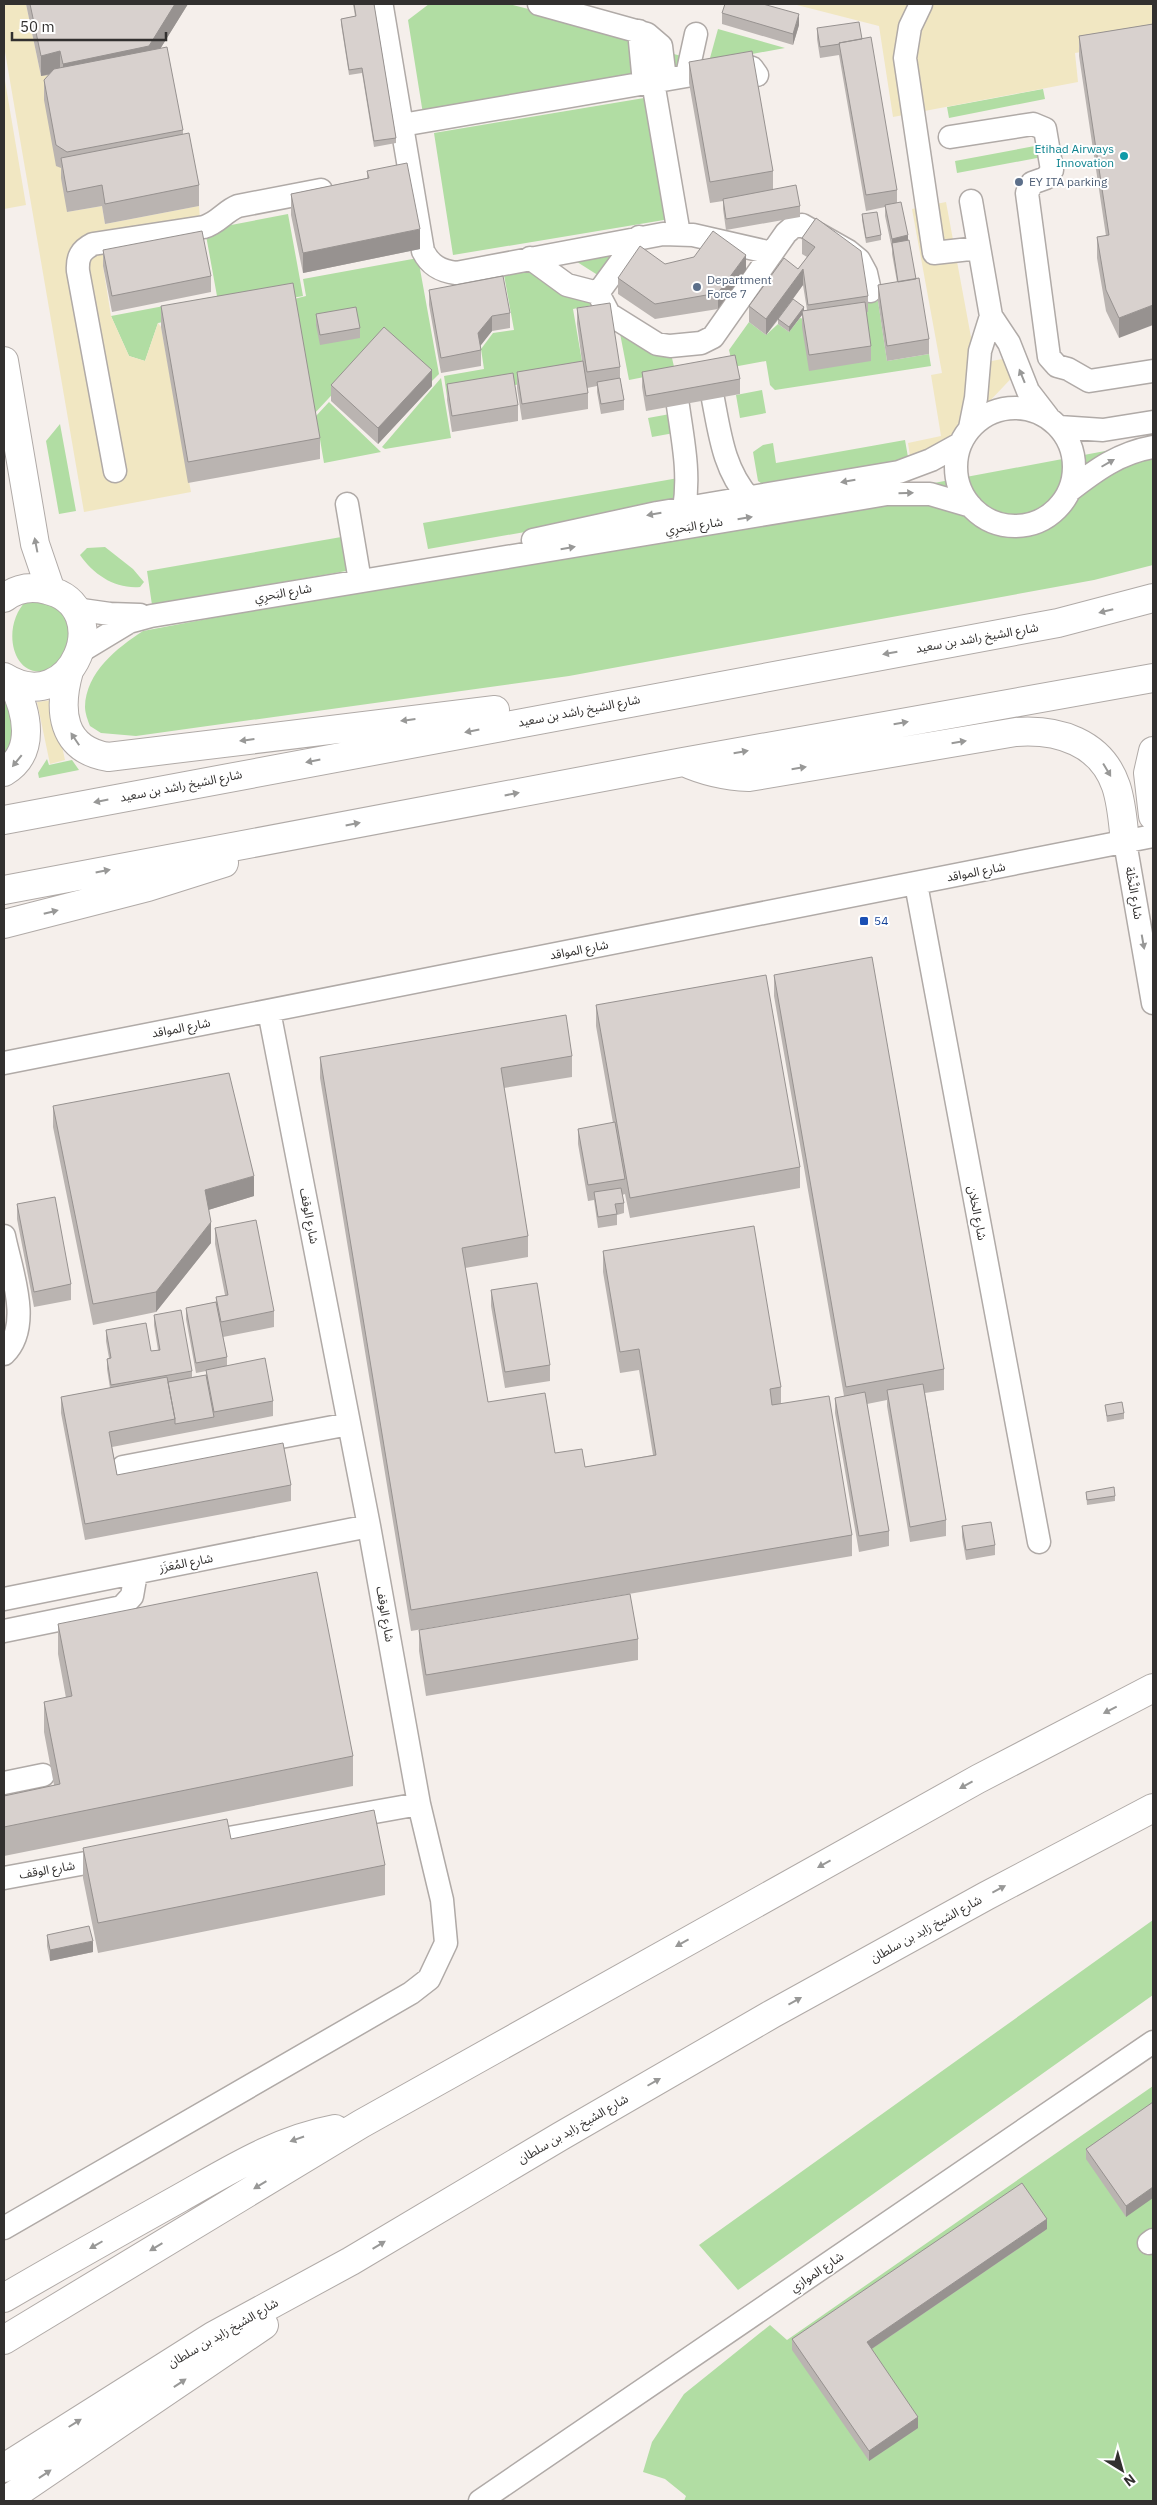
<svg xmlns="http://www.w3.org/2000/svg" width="1157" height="2505" font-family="'IBM Plex Sans','Noto Sans Arabic',sans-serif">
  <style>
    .green { fill: #b1dda3 }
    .sand { fill: #f1e7c2 }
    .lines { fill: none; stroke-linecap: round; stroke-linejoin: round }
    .minor-casing { stroke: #b0aaa7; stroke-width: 25 }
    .major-casing { stroke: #b0aaa7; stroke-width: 30 }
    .highway-casing { stroke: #b0aaa7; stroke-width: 30 }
    .minor { stroke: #fff; stroke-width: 22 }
    .major { stroke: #fff; stroke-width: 28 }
    .highway { stroke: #fff; stroke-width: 28 }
    .wall { fill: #bab4b1; fill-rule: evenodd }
    .shaded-wall { fill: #979290 }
    .building { fill: #d8d1ce; stroke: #979290 }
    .oneway { fill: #989897 }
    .culture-dot { fill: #0f9aa8; stroke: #fff; stroke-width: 2 }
    .service-dot { fill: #5c6f8a; stroke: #fff; stroke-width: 2 }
    .transit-dot { fill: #1a4fb4; stroke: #fff; stroke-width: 2 }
    .labels { text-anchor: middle; stroke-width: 4; stroke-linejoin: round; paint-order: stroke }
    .culture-label { font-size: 12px; fill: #0d838f; stroke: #fff; text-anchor: end }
    .service-label { font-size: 12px; fill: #4e5e75; stroke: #fff; text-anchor: start }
    .street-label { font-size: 12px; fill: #32302f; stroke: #fff }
    .transit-label { font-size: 12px; fill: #164399; stroke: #fff; text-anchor: start }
  </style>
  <rect width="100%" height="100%" fill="#f5efeb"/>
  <path class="green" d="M429,4h80l162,42 -1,7 15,4 -3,14 -259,43 -15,-94z
    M718,29l67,19 -71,13 -4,-3z
    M1043,89l2,10 -96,19 -2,-11z
    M650,97l20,122 -217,36 -19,-122z
    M1051,143l2,12 -96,18 -2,-12z
    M288,214l15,82 -145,27 -13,38 -16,-5 -18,-40 106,-20 -12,-66z
    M621,252l-17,27 -30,-19z
    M418,258l21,116 -8,8 -47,-43 -70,75 -20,-115 12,-3 -3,-17z
    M540,268l53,37 -20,4 11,64 -137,24 -3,-21 40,-7 -3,-20 12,-16 21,-3 -10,-55z
    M878,301l9,60 42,-7 2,12 -156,24 -5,-5 -4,-24 -33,6 -4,-17 20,-28 17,13 12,-11 11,8 11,-14 8,2 59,-8v-9z
    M618,323l54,35 3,13 -46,9z
    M441,378l10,60 -66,11 -3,-2z
    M762,390l4,23 -26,5 -4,-23z
    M329,402l52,50 -57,11 -8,-47z
    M670,414l4,19 -22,4 -4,-19z
    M60,424l16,87 -17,3 -13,-73z
    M905,440l4,23 -141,25 -10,-7 -5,-29 10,-7 10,-2 3,20z
    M1153,442v123l-59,15 -525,96 -433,60 -35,-3 -11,-7c-2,-5 -5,-13 -5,-19 1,-35 32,-59 58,-76z
    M684,477l-6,28 -250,44 -5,-26z
    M347,536l5,34 -200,35 -5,-34z
    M105,547l28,22 11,13 -4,5c-25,2 -46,-12 -60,-32l7,-7z
    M27,600l35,4 13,43c-8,7 -18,20 -27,23 -36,11 -48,-44 -21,-70z
    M4,702l14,16 -2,28 -12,10z
    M47,759l2,6 23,-5 7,10 -40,8 -1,-5z
    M1153,1920v75l-415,295 -39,-45z
    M1153,2086v415h-469l2,-5 -21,-17 -22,-7 9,-30 32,-48 86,-69 17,15z"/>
  <path class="sand" d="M4,4h22l15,72 19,-4 7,140 35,-6 3,18 94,-18 3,41 -99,19 8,50 18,40 16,5 13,-38 3,4 30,165 -107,20 -80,-466z
    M793,4h360v36l-78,13 3,29 -185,35 -14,-91z
    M4,75l22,130 -22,4z
    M946,202l30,162 47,-9 1,10 -76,80 -37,18 -3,-20 33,-7 -10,-61 11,-2 -30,-164z
    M52,700l13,60 -15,4 -13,-62z"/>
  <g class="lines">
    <g class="minor-casing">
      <path id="minor" d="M539,4l108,30 14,12 4,33
        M921,4l-11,23 -5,31 29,195 45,-5
        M382,7l41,244c7,14 17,20 33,22l207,-39 30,1 79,18
        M639,31l5,52
        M687,75l9,-41
        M653,82l26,152
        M402,125l342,-59 8,2 5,7
        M950,137l83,-13 12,5 7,41 -6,8 -14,5 -5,10 22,164 8,9 11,3 21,12 64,-10
        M971,201l20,115 18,27 19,48 20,26
        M530,258l37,27 31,8 11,21 48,30 13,2 31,-3 12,-6 73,-104 7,-6 9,-2 46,26 11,9 7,13 4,18
        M598,293l41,-56
        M713,399c7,36 11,71 36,99
        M678,406c5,35 12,68 6,103
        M956 467a59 59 0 1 1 118 0a59 59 0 1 1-118 0Z
        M1059,427l44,3 50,-8
        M970,428l6,-30 4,-47 11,-35
        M115,471l-37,-200c-1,-14 3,-21 15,-27l111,-17c14,-4 21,-16 34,-21l83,-16
        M1069,491c27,-21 50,-38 84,-44
        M347,504l13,77
        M533,540l124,-27 242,-41 32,-12 29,-16
        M75,609l35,5 30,1
        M81,651l48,-29 22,-6 736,-122h43l41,12
        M1125,842l28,161
        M916,884l123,658
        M4,1063l1149,-227
        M4,1236c7,35 29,90 0,118
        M123,1467l226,-43
        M4,1599l365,-73
        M4,1631l118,-24 10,-11 4,-23
        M4,1783l39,-8
        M201,1843l218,-39
        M4,1878l109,-20
        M4,2228l407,-235 18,-14 17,-36 -4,-43 -23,-96 -50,-278 -100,-515
        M1149,2243l4,-3
        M480,2501l673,-459"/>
    </g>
    <g class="major-casing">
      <path id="major" d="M4,361l31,183 16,47
        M4,598c13,-10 28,-12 43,-8 70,16 26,130 -43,87"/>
    </g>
    <g class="highway-casing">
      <path id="highway" d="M69,671c-11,39 -8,78 39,86l387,-47
        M1153,751l-5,22 5,43
        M684,762c22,10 41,14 65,15l267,-45c42,-3 85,10 100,54 6,18 7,38 9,56
        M4,772c33,-20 23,-61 8,-90
        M4,820l1054,-197 95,-25
        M4,890l679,-128 470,-84
        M4,924l144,-37 76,-24
        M4,2298c58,-34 117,-67 176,-100 50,-28 97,-58 155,-69
        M4,2340l357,-216 617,-345 175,-91
        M4,2468l209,-132 138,-75 210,-125 211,-122 214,-118 167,-88
        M5,2501l259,-176"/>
    </g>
    <use href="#minor" class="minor"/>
    <use href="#major" class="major"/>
    <use href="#highway" class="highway"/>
  </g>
  <path class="wall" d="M26,4h162l-28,45 23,81v4l16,51v21l-94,18 -3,-18 -35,6 -6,-34v-10l-5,-2 -12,-66v-20l5,-5 -8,1z
    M353,4h21l22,134v5l-22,4 -12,-74 -13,2 -8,-51v-5l14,-3z
    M722,13l77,12 -6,20 -71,-21z
    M1153,24l-34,314 -13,-27 -9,-53v-21l9,-1 -27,-180v-20z
    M817,28l45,11 35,151v13l11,37 8,39 13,60v15l-42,7 -9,-60v-16l19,-3 -5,-28v-5l-7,-33v-9l-19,4 -27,-156 -19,3 -3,-19z
    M689,62l84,109v19l27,16v11l-74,13 -3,-21v-8l-13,2 -21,-120z
    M367,171l53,78 -117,24 -12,-58v-21l76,-16z
    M862,214l19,21v5l-15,3 -4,-23z
    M816,218l52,78v16h-2l5,34v15l-62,10 -7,-44v-12l-13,17 -11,-8v-4l-12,15 -17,-13v-16l49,-37 9,-12 -5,-3v-16zM803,285l4,25 -3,1 -11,-12z
    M103,250l108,26v16l-99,20 -9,-46z
    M665,264l81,6 -28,39 -63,10 -37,-25v-16z
    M429,290l81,23v15l-18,3 -12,14 1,5v16l-40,7 -12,-68z
    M161,306l159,132v21l-132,24 -27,-156z
    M577,308l43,59v11l4,22v10l-23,4 -4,-22v-6l-10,2 1,5v16l-66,11 -5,-32v-16l65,-11 -5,-37z
    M316,314l44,14v10l-40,7 -4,-20z
    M642,372l98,7v15l-94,17 -4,-24z
    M447,384l71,21v16l-66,11 -5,-32z
    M331,385l101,1 -54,58 -47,-43z
    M774,975l170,394v21l-19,3 21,127v16l-36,6 -23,-136v-6l-20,4 22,127v15l-30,6 -24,-139v-15l9,-2 -70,-400z
    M596,1005l204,162v21l-170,30 -5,-24 -3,1 2,8v10l-7,2v10l-19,3 -4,-28 -6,1 -10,-57v-15l35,-6 -17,-97z
    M572,1056v21l-68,11 24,148v21l-63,11 23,134 67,51 30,14 68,-12 -14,-85 -19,3 -17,-101v-21l178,136v17l71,131v21l-441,75 -91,-553v-21z
    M53,1106l201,90 -46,14 3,33 -55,69 -63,13 -40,-198z
    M17,1204l54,80v16l-37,7 -17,-88z
    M215,1228l59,83v16l-51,10 4,20v9l46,35v15l-161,31 5,28 174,10v16l-206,39 -24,-127v-16l49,-9 -3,-19v-10l2,-1 -3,-17v-11l45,21 7,-1 -4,-25v-10l38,56v6l14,-2v-4l-10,2 -10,-54v-11l30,-6v-5l9,-2 -10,-51z
    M491,1290l59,75v16l-45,7 -14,-82z
    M1105,1405l19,8v6l-17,3z
    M1086,1492l29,4v5l-28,4z
    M962,1526l33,19v10l-29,5 -4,-23z
    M58,1624l295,132v30l-349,70v-60l50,-11 -10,-53v-30l22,-4 -8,-44z
    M419,1630l219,9v21l-212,36 -7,-45z
    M231,1839l154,26v30l-287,58 -15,-75v-30z
    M47,1935l46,17 -43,9 -3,-15z
    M1153,2102l-27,115 -40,-58v-10z
    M1047,2229l-175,120 46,79 -49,33 -77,-111v-11z"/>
  <path class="shaded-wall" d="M175,4h13l-39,63 -86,18v-21z
    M799,14v11l-6,20v-11z
    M60,51v21l-19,4v-20z
    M420,229v20l-117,24v-20z
    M908,235v11l-16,-2v-5z
    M746,255v15l-28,39v-16z
    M803,269v16l-37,50v-16z
    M1153,305v20l-34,13v-20z
    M804,307v6l-2,-2v4l-13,17v-5z
    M492,316v15l-14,18v-16z
    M432,370v16l-54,58v-16z
    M254,1176v20l-49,15v-21z
    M211,1222v21l-55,69v-20z
    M93,1941v11l-43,9v-11z
    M1153,2187v11l-27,19v-11z
    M1047,2219v10l-180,123v-10z
    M918,2417v11l-49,33v-10z"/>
  <path class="building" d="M30,4h145l-26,42 -86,18 -3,-13 -19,5z
    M354,4h20l22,134 -22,3 -12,-73 -13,2 -8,-51 15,-3z
    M725,4h38l36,10 -6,20 -71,-21z
    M859,22l3,17 -23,4 1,1 -20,3 -3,-19z
    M1153,24v281l-34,13 -13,-28 -9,-53 12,-2 -30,-199z
    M871,37l26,153 -31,5 -27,-152z
    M167,47l16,83 -116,22 -11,-7 -12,-65 10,-11z
    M752,51l21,120 -63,11 -21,-120z
    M189,133l10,52 -94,19 -3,-19 -35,7 -6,-34z
    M407,163l13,66 -117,24 -12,-59 78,-16 -2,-7z
    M796,185l4,21 -74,13 -3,-20z
    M901,202l7,33 -16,4 -7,-34z
    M877,212l4,23 -15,3 -4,-24z
    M816,218l45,33 7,45 -60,9 -5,-36 -37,50 -17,-13 35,-48 14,11 17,-22 -13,-9z
    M202,231l9,45 -99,20 -9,-46z
    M713,231l33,24 -28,38 -63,11 -37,-26 22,-32 25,18 29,-7z
    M909,240l7,39 -18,3 -6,-39z
    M503,276l7,37 -18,3 -14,17 3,17 -40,8 -12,-68z
    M919,278l10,61 -42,7 -9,-61z
    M293,283l27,155 -132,24 -27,-156z
    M793,299l11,8 -15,20 -11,-8z
    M865,302l6,44 -62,9 -7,-44z
    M610,303l10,64 -33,5 -10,-64z
    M356,307l4,21 -40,7 -4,-21z
    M384,327l48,43 -54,58 -47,-43z
    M735,355l5,24 -94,17 -4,-24z
    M583,361l5,32 -66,11 -5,-32z
    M513,373l5,32 -66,11 -5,-32z
    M620,378l4,22 -23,4 -4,-22z
    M872,957l72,412 -98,18 -72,-412z
    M766,975l34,192 -170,31 -34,-193z
    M566,1015l6,41 -71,12 27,168 -66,12 26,154 57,-9 10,60 27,-4 3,18 71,-12 -17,-106 -19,3 -17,-101 151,-25 27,161 -11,2 2,16 57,-9 23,139 -441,75 -91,-553z
    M229,1073l25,103 -49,14 6,32 -55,70 -63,12 -40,-198z
    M615,1122l10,57 -37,6 -10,-56z
    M621,1188l3,15 -9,1 2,10 -19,3 -4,-25z
    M55,1197l16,87 -37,8 -17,-88z
    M256,1220l18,91 -53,11 -5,-25 12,-2 -13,-67z
    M537,1283l13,82 -45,7 -14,-82z
    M216,1302l11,55 -31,6 -10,-55z
    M181,1310l11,61 -81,14 -4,-26 4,-1 -5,-28 40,-7 5,28 9,-1 -6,-35z
    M265,1358l8,43 -59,11 -8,-42z
    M206,1375l8,42 -39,7v-5l-7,-37z
    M167,1377l8,42 -66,13 8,43 166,-32 8,42 -206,39 -24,-127z
    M923,1384l23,136 -36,7 -23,-137z
    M865,1392l24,139 -30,5 -24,-138z
    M1122,1402l2,11 -17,3 -2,-11z
    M1114,1487l1,9 -28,4 -1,-8z
    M991,1522l4,23 -29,5 -4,-24z
    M317,1572l36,184 -349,71v-31l56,-12 -16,-82 28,-6 -14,-72z
    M630,1594l8,45 -212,36 -7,-45z
    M374,1810l11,55 -287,58 -15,-75 144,-29 4,20z
    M89,1926l4,15 -43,9 -3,-15z
    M1153,2102v85l-27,19 -40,-57z
    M1022,2183l25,36 -180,123 51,75 -49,34 -77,-112z"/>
  <defs><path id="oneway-solid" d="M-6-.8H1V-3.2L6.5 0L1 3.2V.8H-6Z" transform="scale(1.25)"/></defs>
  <g class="oneway">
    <use href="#oneway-solid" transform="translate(1022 376) rotate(-112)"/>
    <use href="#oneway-solid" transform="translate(1108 463) rotate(-30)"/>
    <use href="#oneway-solid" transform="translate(848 481) rotate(170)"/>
    <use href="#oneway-solid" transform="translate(906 493) rotate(-2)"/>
    <use href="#oneway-solid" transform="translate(654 514) rotate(170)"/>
    <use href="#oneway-solid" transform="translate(745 518) rotate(-9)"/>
    <use href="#oneway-solid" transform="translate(36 545) rotate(-101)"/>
    <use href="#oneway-solid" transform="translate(568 548) rotate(-10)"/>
    <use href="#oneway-solid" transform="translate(1106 611) rotate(166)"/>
    <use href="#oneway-solid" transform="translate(890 653) rotate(170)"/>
    <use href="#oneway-solid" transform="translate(408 720) rotate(173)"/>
    <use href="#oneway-solid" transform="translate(901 723) rotate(-10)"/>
    <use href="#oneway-solid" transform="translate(472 731) rotate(169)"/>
    <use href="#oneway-solid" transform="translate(75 739) rotate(-124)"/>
    <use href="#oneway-solid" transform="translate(247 740) rotate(173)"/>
    <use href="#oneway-solid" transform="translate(959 742) rotate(-9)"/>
    <use href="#oneway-solid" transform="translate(741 752) rotate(-10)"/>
    <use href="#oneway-solid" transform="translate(17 761) rotate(129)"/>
    <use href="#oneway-solid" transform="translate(313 761) rotate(169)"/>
    <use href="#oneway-solid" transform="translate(799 768) rotate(-9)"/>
    <use href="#oneway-solid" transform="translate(1107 770) rotate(59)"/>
    <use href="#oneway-solid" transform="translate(512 794) rotate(-11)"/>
    <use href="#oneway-solid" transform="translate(101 801) rotate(169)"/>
    <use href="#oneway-solid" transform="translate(353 824) rotate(-11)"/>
    <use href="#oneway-solid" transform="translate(103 871) rotate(-11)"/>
    <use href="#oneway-solid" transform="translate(51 912) rotate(-14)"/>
    <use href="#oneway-solid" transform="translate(1143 942) rotate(80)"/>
    <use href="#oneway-solid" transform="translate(1110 1710) rotate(153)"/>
    <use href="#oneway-solid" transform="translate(966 1785) rotate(151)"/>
    <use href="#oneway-solid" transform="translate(824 1864) rotate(151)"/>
    <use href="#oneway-solid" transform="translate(999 1889) rotate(-28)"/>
    <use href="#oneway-solid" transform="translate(682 1943) rotate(151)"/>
    <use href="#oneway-solid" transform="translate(795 2001) rotate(-29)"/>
    <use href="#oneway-solid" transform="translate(654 2082) rotate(-30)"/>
    <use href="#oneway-solid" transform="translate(297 2139) rotate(161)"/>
    <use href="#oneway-solid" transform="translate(260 2185) rotate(149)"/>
    <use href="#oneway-solid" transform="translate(96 2245) rotate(150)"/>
    <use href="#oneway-solid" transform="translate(379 2245) rotate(-31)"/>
    <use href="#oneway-solid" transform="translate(156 2247) rotate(149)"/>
    <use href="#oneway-solid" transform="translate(180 2383) rotate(-34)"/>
    <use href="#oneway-solid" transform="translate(75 2423) rotate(-32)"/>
    <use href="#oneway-solid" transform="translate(45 2474) rotate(-34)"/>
  </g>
  <circle class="culture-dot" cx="1124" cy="156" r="5"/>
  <g class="service-dot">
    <circle cx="1019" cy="182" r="5"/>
    <circle cx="697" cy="287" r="5"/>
  </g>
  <rect class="transit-dot" x="859" y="916" width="10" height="10" rx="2.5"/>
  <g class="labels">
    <g class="culture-label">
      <text x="1114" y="153">Etihad Airways<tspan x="1114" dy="14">Innovation</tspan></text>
    </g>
    <g class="service-label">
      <text x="1029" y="186">EY ITA parking</text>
      <text x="707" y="284">Department<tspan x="707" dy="14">Force 7</tspan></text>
    </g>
    <g class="street-label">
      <text transform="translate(694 526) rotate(-9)" y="4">شارع البَحرِي</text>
      <text transform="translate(283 593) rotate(-10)" y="4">شارع البَحرِي</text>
      <text transform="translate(977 638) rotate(-10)" y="4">شارع الشيخ راشد بن سعيد</text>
      <text transform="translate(579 711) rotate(-11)" y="4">شارع الشيخ راشد بن سعيد</text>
      <text transform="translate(181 786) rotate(-11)" y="4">شارع الشيخ راشد بن سعيد</text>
      <text transform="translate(976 872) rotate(-11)" y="4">شارع المواقد</text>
      <text transform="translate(1134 893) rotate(80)" y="4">شارع النَّخْلة</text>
      <text transform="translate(579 950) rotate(-11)" y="4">شارع المواقد</text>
      <text transform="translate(181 1028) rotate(-11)" y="4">شارع المواقد</text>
      <text transform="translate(977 1213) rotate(79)" y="4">شارع الخلان</text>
      <text transform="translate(309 1216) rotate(79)" y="4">شارع الوقف</text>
      <text transform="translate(186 1563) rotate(-11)" y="4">شارع المُعَزَز</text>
      <text transform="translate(385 1614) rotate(80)" y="4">شارع الوقف</text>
      <text transform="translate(47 1870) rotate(-10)" y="4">شارع الوقف</text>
      <text transform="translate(926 1929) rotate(-29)" y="4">شارع الشيخ زايد بن سلطان</text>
      <text transform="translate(573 2129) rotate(-30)" y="4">شارع الشيخ زايد بن سلطان</text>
      <text transform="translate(817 2272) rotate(-34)" y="4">شارع الموازي</text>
      <text transform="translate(223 2333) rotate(-30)" y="4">شارع الشيخ زايد بن سلطان</text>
    </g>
    <g class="transit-label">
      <text x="874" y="925">54</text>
    </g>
  </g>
  <rect width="1157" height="2505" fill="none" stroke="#32302f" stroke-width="10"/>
  <g transform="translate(1122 2470) rotate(143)" stroke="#ffffff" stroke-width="4" paint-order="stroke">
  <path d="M0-4L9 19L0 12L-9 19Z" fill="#32302f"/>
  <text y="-8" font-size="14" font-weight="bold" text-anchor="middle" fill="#32302f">N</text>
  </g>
  <path d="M12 32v8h154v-8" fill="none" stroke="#32302f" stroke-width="2.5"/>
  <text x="20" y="32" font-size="15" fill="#32302f" stroke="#ffffff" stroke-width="4" paint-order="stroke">50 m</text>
</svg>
